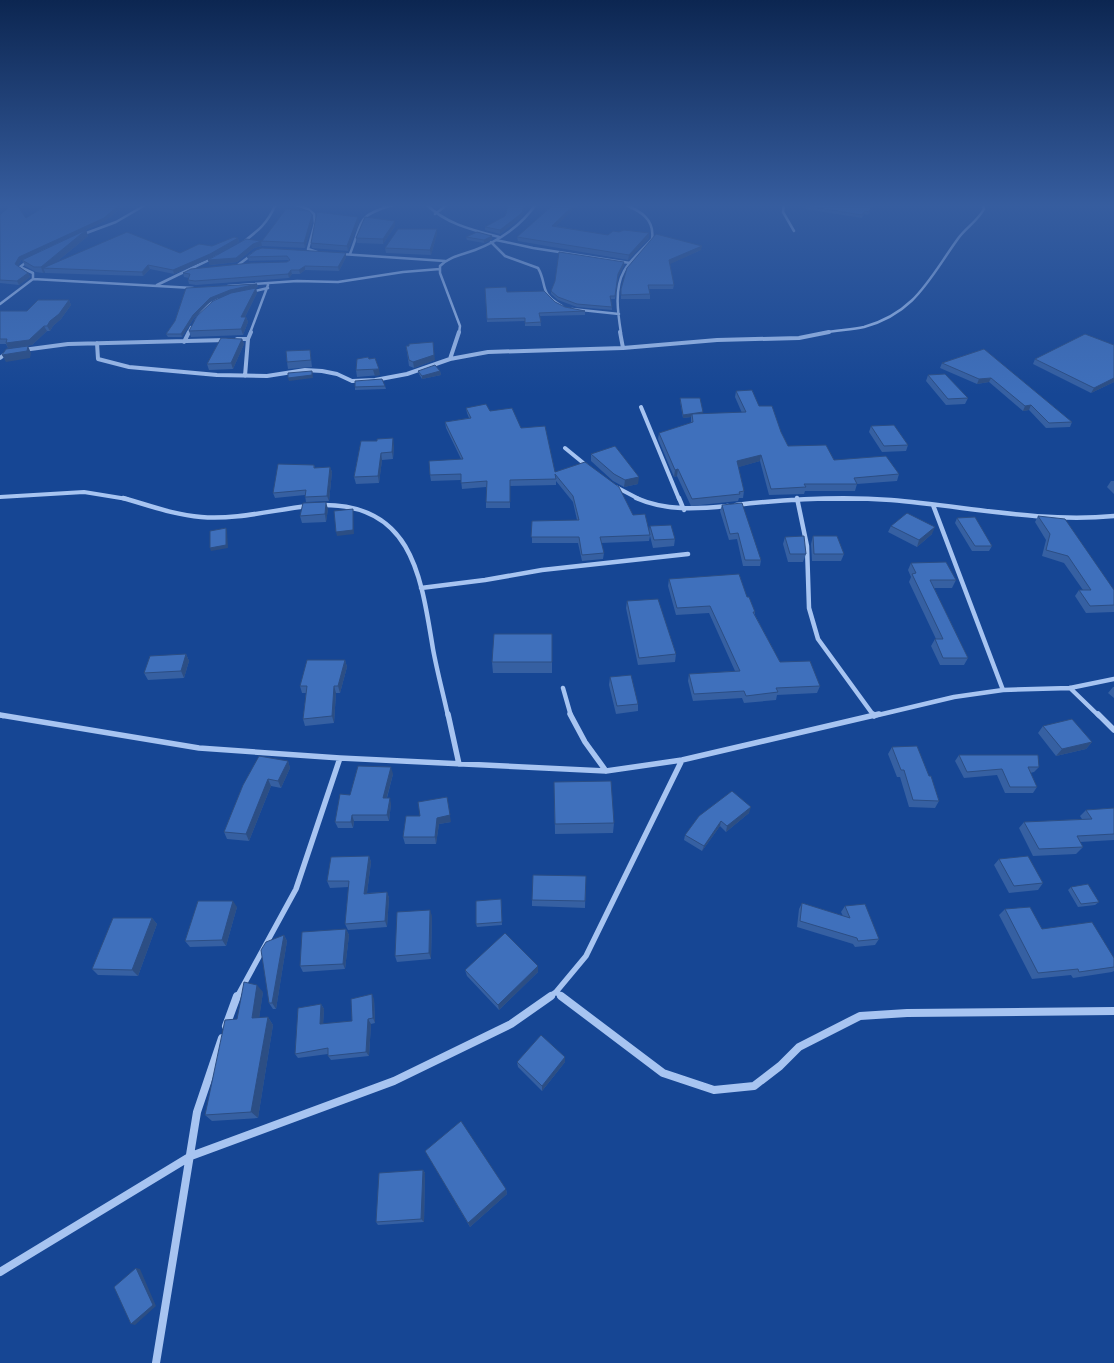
<svg xmlns="http://www.w3.org/2000/svg" width="1114" height="1363" font-family="Helvetica,sans-serif">
  <style>
    .lines { fill: none; stroke-linecap: round; stroke-linejoin: round }
    .minor-far4 { stroke: #a7c4f1; stroke-width: 2.5 }
    .minor-far3 { stroke: #a7c4f1; stroke-width: 4 }
    .minor-far2 { stroke: #a7c4f1; stroke-width: 4.5 }
    .minor-far1 { stroke: #a7c4f1; stroke-width: 5.5 }
    .minor { stroke: #a7c4f1; stroke-width: 8 }
    .wall { fill: #3660a2 }
    .shaded-wall { fill: #2c4e84 }
    .building { fill: #3f70bc; stroke: #2c4e84 }
  </style>
  <rect width="100%" height="100%" fill="#164694"/>
  <g class="lines">
    <path class="minor-far4" d="M294,204l14,5 6,5 1,9 -7,26 9,3
      M426,204c20,20 46,26 73,33
      M784,204l-1,8 11,19
      M435,214l13,-10
      M81,235l35,-13 31,-18
      M496,240l37,8 97,15
      M491,242l14,14 33,12c10,17 0,25 24,38
      M242,243c17,-13 25,-19 34,-39
      M42,251l20,-9
      M341,254l104,7
      M350,254c14,-35 5,-38 46,-50
      M238,265l16,-12
      M33,279l160,9
      M157,285l60,-29
      M228,286l69,-5 41,1 65,-10 37,-3
      M251,292l17,-4
      M0,304l33,-25v-6l-13,-6 9,-7
      M572,309l47,5
      M196,320l9,-13 13,-8
      M188,333l3,-6
      M250,333l18,-48
      M459,333l1,-7 -20,-53v-7c10,-10 22,-11 35,-16 24,-9 47,-25 61,-46
      M621,333c-3,-19 -7,-44 3,-62 6,-11 19,-22 28,-32 3,-20 -12,-28 -28,-35
      M823,333c13,-3 28,-3 41,-6 51,-14 65,-48 93,-87 8,-12 20,-18 27,-31l-2,-5"/>
    <path class="minor-far3" d="M620,332l3,16
      M237,339h11
      M184,342l5,-10
      M97,343l1,16 31,8 88,8 50,1 38,-6 17,1 15,3 15,7 23,-1 32,-6 43,-15 38,-7 135,-4 94,-8 82,-2 30,-6
      M23,350l45,-6 158,-4
      M0,358l8,-6
      M450,359l9,-27
      M245,376l3,-37 3,-7
      M641,407l38,92
      M565,448l22,18
      M616,487l23,12
      M0,497l84,-5 43,7
      M806,499h70"/>
    <path class="minor-far2" d="M123,498c25,7 51,17 78,19 35,3 72,-7 107,-11
      M636,498c30,13 60,11 92,8
      M679,498l5,12
      M797,498l10,48 2,62 9,31 56,77
      M322,505c91,-1 99,72 111,144 4,22 10,44 15,67
      M736,505c52,-6 103,-9 155,-5 75,6 147,23 223,16
      M933,505l70,185
      M421,588l64,-8 57,-10 146,-16
      M563,688l8,28
      M1070,688l29,28
      M0,715l3,1
      M874,716l80,-19 49,-7 67,-2 44,-9"/>
    <path class="minor-far1" d="M448,714l11,50
      M570,714l15,28 21,29
      M873,714l1,2
      M1098,714l16,16
      M0,715l199,33 141,10 266,13 76,-11 197,-46
      M556,992l7,5
      M237,997l59,-108 44,-131
      M549,997l7,-5 30,-36 96,-196"/>
    <path class="minor" d="M561,996l102,77 51,17 40,-4 26,-20 19,-19 61,-31 47,-3 207,-2
      M226,1026l11,-30
      M0,1272l191,-116 203,-75 117,-57 40,-28
      M156,1363l41,-251 25,-74"/>
  </g>
  <path class="wall" d="M49,204h77l-21,17 -84,39 -3,6 10,7 2,4 -11,8 -19,-2v-68l26,3z
    M554,204h25l-23,22 52,9 11,-3 30,1v5l-21,22 -110,-19 -1,-4z
    M807,204h67l-6,11 -4,-1 -2,4 -57,-9z
    M312,215l1,5 -8,28 -43,-2 -8,2 -17,14 -27,3 -2,-5 54,-19z
    M505,216l17,1 -22,17 -15,-4v-3z
    M395,221v5l-12,18 -26,-1 -1,-5z
    M359,222l-11,29 -36,-3 -1,-5z
    M437,229v5l-6,21 -45,-2 -1,-5z
    M86,230l2,6 -34,28 126,-11 32,-7 26,-8 1,4 -28,16 -37,16 -24,-5 -7,7 -98,-3v-1l-2,1 -7,-1 -11,-6 -3,-6z
    M466,237l26,2 -8,4 -17,-3z
    M256,250l90,7 -7,14 -34,-1 -5,4h-8l-3,4 -93,7 -7,-1 -1,-4 1,-2 -5,-1 -1,-4 104,-11 2,-1 -1,-1 -39,1 -2,-4z
    M701,250l-32,14 5,21 -1,4h-24l1,5v5h-29v-10l6,-21z
    M624,265l-6,12 -3,22h-4l1,11 -35,-3 -19,-7 -7,-6v-3z
    M257,284l1,3 -27,6 -20,8 -17,17 -12,19h-14l-2,-3 9,-13 11,-33z
    M256,288l1,5 -12,24h1l2,5 -5,13 -52,2 -2,-6z
    M485,288l70,14 10,5 20,4v4l-45,1 1,10h-16v-5l-38,1z
    M69,300l2,5 -10,14 -8,7 -3,5h-3l-15,14 -24,3 -2,-4h-6v-33h27z
    M242,339l2,5 -11,25 -24,1 -2,-6z
    M406,346l29,14 -21,8 -5,-2z
    M984,349l88,73 -2,5 -24,1 -17,-18 -6,1 -34,-29 -12,2 -37,-16 2,-5z
    M310,350l2,17 -24,2 -1,-7z
    M369,359l11,16 -23,2 -1,-7z
    M1035,359l79,23 -23,11 -58,-29z
    M418,371h22l1,4 -19,4 -3,-5z
    M928,375l40,23 -3,6 -19,1 -20,-24z
    M385,386l1,3 -31,1v-3z
    M736,391l23,15 22,26 7,14 46,14 65,14 -2,7 -40,3 -2,7h-50l-1,3 -35,1 -9,-34 -22,6 6,24 -1,7h-4l-1,3 -47,5 -14,-30 -3,1 -16,-38 1,-6 32,-10v-6l-8,1 -3,-17v-3l22,16 40,-1 -7,-16z
    M466,408l24,3 31,17 34,44 78,43 16,16 1,-5 25,13 -1,7 -21,2 -3,-12 -1,5 -48,2 3,10 -1,6 -21,2 -4,-18h-46v-22l45,-1 -4,-18 -17,-21v4l-46,1v22h-24v-21l-24,2 -1,-9 -30,1 -1,-6 31,-16 -15,-31 -1,-6 24,-4 -2,-5z
    M871,426l37,19 -2,6 -24,1 -13,-20z
    M361,441l33,4 -1,14 -11,1 -3,23 -23,1 -2,-7z
    M591,454l47,30 -14,3 -11,-6 -22,-20z
    M314,465l1,3 15,-1 2,5 -3,29 -23,1 -1,-7 -30,3 -2,-5z
    M1111,481h3v13l-7,-7z
    M722,505l39,55 -1,6h-17l-6,-27 -8,1 -9,-29z
    M328,509l-2,13 -24,1 -2,-7z
    M1038,516l76,74v22l-28,1 -11,-17 4,-6h4l-19,-27 -22,-7 4,-16 -11,-18z
    M957,518l35,28 -3,5h-17l-17,-28z
    M891,526l41,8 -15,13 -29,-15z
    M813,536l31,18 -3,7h-29l-1,-17z
    M785,537l21,17 -3,8h-15l-5,-18z
    M911,563l45,17 -4,8h-18l34,70 -4,7h-24l-9,-19 4,-7h1l-27,-57 2,-5 -3,-7z
    M669,579l78,18 8,15v3l25,47 40,24 -3,7 -40,2 -1,5 -32,3 -2,-5 -49,3 -5,-20 1,-7 46,-3 -26,-58 -33,2 -8,-29z
    M627,601l49,53 -1,8 -37,3 -12,-57z
    M552,634v39h-59l-1,-11z
    M186,654l3,7 -5,17 -36,2 -4,-7z
    M345,660l2,7 -7,26h-4l-2,30 -29,3 -2,-7 3,-26h-4l-2,-7z
    M610,677l28,27v7l-22,3 -7,-29z
    M1113,687h1v11l-6,-5z
    M1043,726l49,16 -6,7 -30,7 -18,-23z
    M892,747l47,54 -4,7 -26,-1 -9,-30h-3l-9,-23z
    M959,755l80,12 -5,5 -4,1 7,14 -4,6h-28l-8,-18 -33,3 -9,-17z
    M288,761l2,7 -9,20 -10,-2 -22,55 -22,-2 -3,-7 19,-47z
    M393,774l-6,24 4,6 -2,17h-35l-1,7h-15l-3,-6 15,-27z
    M554,782l60,41 -1,10 -58,1z
    M732,791l17,22 -23,19 -6,-6 -18,25 -18,-11 1,-5z
    M1114,808v32l-34,2 3,5 -7,7 -43,2 -14,-28 5,-6 58,-3 -2,-3 6,-6z
    M406,816l45,6 -12,2 -3,20h-31l-2,-7z
    M369,856l2,6 -4,31 20,-1 2,6 -2,29 -39,3 -3,-6 4,-37 -19,1 -3,-7z
    M999,859l44,24 -5,7 -29,3 -15,-28z
    M586,876l-1,32 -53,-2v-6z
    M1071,887l28,15 -4,3 -17,2 -10,-17z
    M501,899l1,26 -25,2 -1,-3z
    M802,903l41,13 -2,-4 4,-6 34,33 -4,6 -20,2 -2,-3 -56,-17 2,-18z
    M237,907l-11,39 -36,1 -5,-6z
    M1005,909l37,20 72,29v13l-2,1 -39,6 -2,-3 -39,4 -33,-64z
    M432,916l-1,43 -34,3 -2,-6z
    M152,918l5,6 -19,52 -40,-1 -6,-6z
    M346,929l3,6 -4,34 -42,3 -3,-6z
    M284,935l3,6 -11,68h-3l-4,-6z
    M465,970l73,2 -39,38 -32,-34z
    M263,992l-4,26 9,-1 5,8 -15,93 -46,3 -7,-6 32,-96z
    M374,999l1,24 -4,1 -2,32 -38,4 -3,-4v-2l-30,4 -3,-4 26,-50 3,5 -1,15 29,-3z
    M565,1057v5l-23,29 -24,-24 -1,-5z
    M425,1151l81,38 1,5 -37,33z
    M423,1170l2,3 -1,49 -46,3 -2,-3z"/>
  <path class="shaded-wall" d="M120,204h6l-21,17 -84,39 -4,8 -2,-4 4,-7z
    M525,204h1l-4,13 -22,17v-4z
    M575,204h4l-27,26v-4z
    M312,215l1,5 -8,28 -1,-5z
    M358,217l1,5 -11,29 -1,-5z
    M395,221v5l-12,18v-5z
    M437,229v5l-6,21 -1,-5z
    M86,230l2,6 -40,33 -5,-1 2,4 -2,1 -2,-6z
    M649,233v5l-21,22 1,-5z
    M492,236v3l-8,4v-3z
    M238,238l1,4 -28,16 -37,16 -1,-4z
    M261,241l1,5 -8,2 -17,14 -27,3 -2,-5z
    M702,246l-1,4 -33,15 1,-5z
    M346,253v4l-7,14 -1,-4z
    M624,262v3l-6,12 -3,22 3,-25z
    M148,265l2,4 -7,7 -1,-4z
    M305,266v4l-5,4 -1,-4z
    M291,270l1,4 -3,4 -1,-4z
    M28,273l2,4 -11,8 -2,-4z
    M257,284l1,3 -27,6 -20,8 -17,17 -12,19 -1,-3 12,-19 17,-17 20,-8z
    M256,288l1,5 -15,30 -1,-6z
    M69,300l2,5 -10,14 -8,7 -3,5 -3,-5 3,-5z
    M246,317l2,5 -5,13 -2,-6z
    M44,326l3,5 -15,14 -24,3 -2,-5z
    M242,339l2,5 -11,25 -2,-6z
    M433,342l2,18 -21,8 -1,-6z
    M28,346l3,7 -1,5 -24,4 -4,-7z
    M379,369l1,6 -5,1 -2,-6z
    M312,371l1,7 -24,3 -1,-3z
    M440,371l1,4 -19,4v-3z
    M991,378l-2,4 -12,2 2,-5z
    M1114,378v4l-23,11 3,-5z
    M1031,405l-2,5 -6,1 2,-5z
    M703,412l-1,3 -10,-1 -1,3 -8,1v-3z
    M393,438l1,7 -1,14 -1,-7z
    M381,453l1,7 -3,23 -1,-7z
    M761,455l-1,6 -24,7 1,-7z
    M330,467l2,5 -3,29 -2,-5z
    M678,469l-1,7 -3,1 1,-7z
    M639,477l-1,7 -14,3 1,-7z
    M326,502l2,7 -2,13 -1,-8z
    M353,509v4l1,21 -17,2 -1,-4z
    M935,527l-3,7 -15,13 2,-7z
    M226,528l1,3 1,17 -17,3 -1,-3z
    M186,654l3,7 -5,17 -3,-7z
    M345,660l2,7 -7,26 -2,-7z
    M334,686l2,7 -2,30 -2,-7z
    M1092,742l-6,7 -30,7 6,-7z
    M288,761l2,7 -9,20 -3,-7z
    M391,767l2,7 -8,30 -2,-6z
    M268,779l3,7 -22,55 -3,-7z
    M447,797l4,25 -12,2 -3,20 -1,-7 2,-19z
    M390,798l1,6 -2,17 -2,-6z
    M751,807l-2,6 -23,19 1,-6z
    M352,815l2,6 -1,7 -2,-6z
    M721,821l-1,5 -18,25 2,-5z
    M369,856l2,6 -5,38 -2,-6z
    M387,892l2,6 -2,29 -2,-6z
    M233,901l4,6 -11,39 -4,-6z
    M430,910l2,6 -1,43 -2,-6z
    M152,918l5,6 -19,52 -6,-6z
    M346,929l3,6 -4,34 -2,-5z
    M284,935l3,6 -11,68 -4,-6z
    M538,966v6l-39,38 -1,-5z
    M257,985l6,7 -5,34 -6,-8z
    M372,994l2,5 1,24 -2,-5z
    M321,1004l3,5 -1,20 -3,-5z
    M268,1017l5,8 -15,93 -7,-6z
    M368,1019l3,5 -2,32 -3,-4z
    M565,1057v5l-23,29v-5z
    M423,1170l2,3 -1,49 -3,-3z
    M506,1189l1,5 -37,33 -2,-4z
    M136,1268l4,1 16,37 -21,19 -4,-1z"/>
  <path class="building" d="M12,204h4l10,14 23,-14h71l-16,14 -85,39 -4,7 13,9 -11,8 -17,-1v-65z
    M509,204h16l-3,9 -22,17 -15,-3 20,-11z
    M554,204h21l-23,22 56,9 5,-4 6,1 5,-2 25,3 -20,22 -112,-18z
    M807,204h66l-4,8 -4,-1 -3,4 -56,-9z
    M286,209l23,2 3,4 -8,28 -43,-2 -8,3 -17,14 -28,2 38,-21 16,2z
    M317,212l41,5 -11,29 -36,-3z
    M365,217l30,4 -12,18 -27,-1z
    M398,229h39l-7,21 -45,-2z
    M86,230l-45,37h-7l-12,-7z
    M127,232l53,21 19,-9 13,2 22,-9 4,1 -28,16 -37,16 -25,-5 -6,7 -99,-4z
    M477,232l15,4 -8,4 -18,-3z
    M656,234l46,12 -33,14 5,25h-26l2,9 -29,1v-6l6,-21z
    M262,248l84,5 -8,14 -33,-1 -6,4h-8l-3,4 -93,7 -7,-1 2,-6 -7,-1 8,-4 60,-6 36,-1 3,-2 -3,-4 -40,1 9,-7z
    M559,252l65,10 -6,12 -3,22h-5l2,11 -35,-3 -19,-7 -7,-6 4,-10z
    M257,284l-27,6 -20,8 -17,17 -12,19h-15l9,-13 11,-33z
    M506,287l1,5 37,-1 11,11 10,5 20,4 -46,2 2,9 -16,1v-5l-38,1 -2,-31z
    M256,288l-15,29h5l-5,12 -52,2 8,-15 16,-15 18,-8z
    M38,300h31l-10,14 -9,7 -3,5h-3l-15,14 -23,3 1,-4h-7v-28h27z
    M1085,334l29,11v33l-20,10 -59,-29z
    M221,338l21,1 -11,24 -24,1z
    M433,342l1,13 -21,7 -4,-2 -3,-14h3v-2z
    M28,346l-1,5 -25,4 4,-6z
    M984,349l88,73 -23,1 -18,-18 -6,1 -34,-28 -12,1 -37,-16z
    M310,350l1,10 -24,2 -1,-11z
    M368,357l1,2 6,-1 4,11 -23,1 1,-11z
    M435,365l5,6 -18,5 -4,-5z
    M312,371v4l-24,3v-5z
    M945,374l23,24 -20,1 -20,-24z
    M382,379l3,7 -30,1v-6z
    M752,390l7,16h13l9,26 7,14 38,-1 8,15 52,-4 13,18 -45,4 3,6h-53l2,3 -35,2 -10,-34 -24,6 7,30 -5,1 1,2 -48,5 -14,-30 -3,1 -16,-37 34,-11 -1,-8 54,-2 -10,-21z
    M680,398h20l3,14 -20,3z
    M486,404l4,7 22,-3 9,20 24,-2 10,46 30,-10 34,25 14,28 12,-1 5,21 -50,2 4,16 -22,2 -3,-18h-48l1,-16 47,-1 -6,-24 -18,-22 1,5 -46,1v22h-24l1,-21 -26,2v-9l-31,1 -1,-14 34,-2 -18,-37 26,-4 -5,-10z
    M894,425l14,20 -24,1 -13,-20z
    M393,438l-1,14 -11,1 -3,23 -24,1 7,-36h16v-2z
    M615,446l24,31 -14,3 -11,-6 -23,-20z
    M278,464l36,1v3l16,-1 -3,29 -22,1 1,-7 -33,3z
    M326,502l-1,12 -25,2 3,-13z
    M742,503l19,57h-16l-7,-27 -8,1 -8,-29z
    M353,509v21l-17,2 -2,-21z
    M907,513l28,14 -16,13 -28,-14z
    M1038,516l27,3 49,71v15l-24,1 -11,-16h12l-23,-34 -22,-6 4,-16z
    M975,517l17,29h-17l-18,-28z
    M671,525l4,14 -21,1 -4,-14z
    M226,528v17l-16,3v-17z
    M804,536l2,18h-16l-5,-17z
    M813,536h24l7,18h-30z
    M946,562l10,18h-26l38,78h-25l-8,-19h8l-31,-65 4,-1 -5,-10z
    M739,574l8,23h2l6,15h-2l27,50 30,-1 10,25 -44,2 2,4 -32,4 -2,-5 -50,3 -5,-20 51,-3 -30,-65 -33,2 -8,-29z
    M658,599l18,55 -37,4 -12,-57z
    M494,634h58v28h-60z
    M186,654l-5,17 -37,2 6,-17z
    M307,660h38l-7,26h-4l-2,30 -29,3 4,-33h-7z
    M631,675l7,29 -21,2 -7,-29z
    M1072,719l20,23 -30,7 -19,-23z
    M917,746l12,30h2l8,25 -26,-1 -9,-30h-3l-9,-23z
    M959,755h79l1,12h-11l9,20h-27l-8,-18 -35,3z
    M259,756l29,5 -10,20 -10,-2 -22,55 -22,-2 19,-47z
    M358,766l33,1 -8,31h7l-3,17h-35l-1,7h-16l5,-28 10,1z
    M611,781l3,42 -59,1 -1,-42z
    M732,791l19,16 -24,19 -6,-5 -17,25 -19,-11 14,-19z
    M447,797l3,18 -13,3 -2,19h-32l3,-21h14l-2,-14z
    M1114,808v26l-37,2 6,11 -44,2 -15,-27 68,-3 -6,-9z
    M369,856l-5,38 23,-2 -2,29 -40,3 4,-43h-22l4,-24z
    M1028,856l15,27 -29,3 -15,-27z
    M533,875l53,1 -1,25 -53,-1z
    M1088,884l11,18 -18,2 -10,-17z
    M501,899l1,23 -26,2v-23z
    M198,901h35l-11,39 -37,1z
    M802,903l48,15 -5,-12 20,-2 14,35 -21,2 -1,-3 -57,-17z
    M1030,907l12,22 50,-7 22,36v9l-35,5 -1,-3 -40,4 -33,-64z
    M430,910l-1,43 -34,3 2,-44z
    M113,918h39l-20,52 -40,-1z
    M346,929l-3,35 -43,2 2,-34z
    M505,933l33,33 -40,39 -33,-35z
    M284,935l-12,68h-3l-8,-53 5,-8z
    M244,982l13,3 -5,33 16,-1 -17,95 -46,3 20,-95 12,-1z
    M372,994l1,24 -5,1 -2,33 -38,4v-8l-33,6 3,-46 23,-4 -1,20 32,-3 -1,-22z
    M541,1035l24,22 -23,29 -25,-24z
    M461,1121l45,68 -38,34 -43,-72z
    M423,1170l-2,49 -45,3 3,-49z
    M136,1268l17,37 -22,19 -17,-37z"/>
  <linearGradient id="sky" x2="0" y2="1"><stop stop-color="#0c2651"/><stop offset="0.52" stop-color="#365d9f"/><stop offset="1" stop-color="#365d9f" stop-opacity="0"/></linearGradient>
  <rect width="1114" height="395" fill="url(#sky)"/>
</svg>
